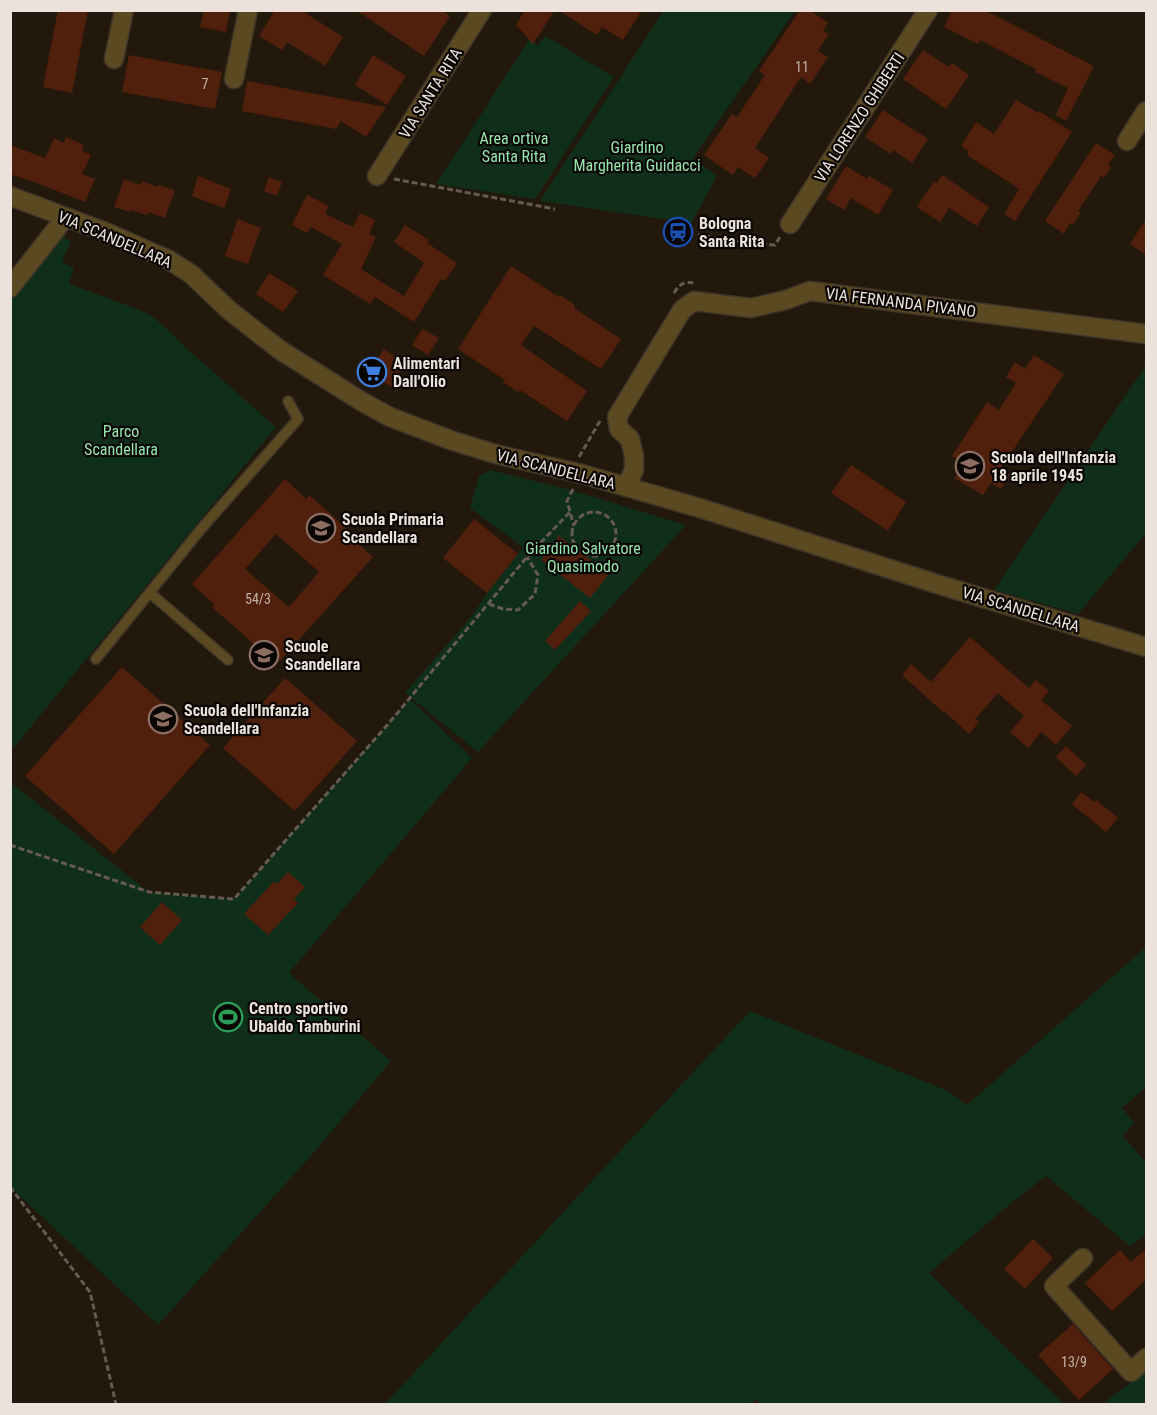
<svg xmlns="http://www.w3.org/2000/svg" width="1157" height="1415" font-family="'Roboto Condensed',sans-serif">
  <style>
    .green { fill: #102f1b }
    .building { fill: #51200d; fill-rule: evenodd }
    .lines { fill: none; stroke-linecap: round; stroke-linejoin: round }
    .service-casing { stroke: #3f3429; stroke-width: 12 }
    .minor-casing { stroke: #3f3429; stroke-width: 21 }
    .path { stroke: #655b50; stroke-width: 3; stroke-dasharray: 6 3; stroke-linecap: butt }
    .service { stroke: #5b4a21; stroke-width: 9 }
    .minor { stroke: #5b4a21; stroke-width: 18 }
    .labels { text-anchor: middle; stroke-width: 4.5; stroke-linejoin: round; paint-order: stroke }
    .number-label { font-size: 14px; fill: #c4b2a8 }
    .street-label { font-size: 16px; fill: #ebe3db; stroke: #090502 }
    .park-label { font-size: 16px; fill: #97e6ae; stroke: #090502 }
    .poi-label { font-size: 16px; font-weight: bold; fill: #ebe3db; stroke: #090502; text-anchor: start }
  </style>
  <rect width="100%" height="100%" fill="#23180c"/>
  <path class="green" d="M664,10l131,1 -102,147 24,18 -26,47 -151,-22z
    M545,36l69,41 -79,122 -99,-15 93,-144 9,6z
    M63,237l8,4 -9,21 12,6 -5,16 71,26 16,9 38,36 82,72 -265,324v-454z
    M1146,365v168l-68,81 -84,-24z
    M490,470l84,21 112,34 -208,227 -73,-59 67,-77 15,-23 36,-46 -53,-39 9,-32z
    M410,699l62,59 -183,215 102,88 -75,89 -158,175 -147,-137 -1,-406 139,110 85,7z
    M1146,947v140l-24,21 12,15 -12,13 24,26v72l-16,12 -84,-70 -42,33 -75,64 135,131h-304l-4,-4 -9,4h-362l365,-393 198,80 19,14z
    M1146,1371v33h-44z"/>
  <path class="building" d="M58,10h30l-16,83 -29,-6z
    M204,10h26l-4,22 -26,-5z
    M275,10h26l42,27 -18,29 -38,-24 -5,8 -23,-14z
    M356,10h86l8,6 -26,40z
    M525,10h30l-22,34 -17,-19z
    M558,10h84l-19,30 -21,-13 -5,8z
    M800,10h10l18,13 -5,8 6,3 -11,17 10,6 -18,27 -9,-7 -46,71 14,10 -14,20 -17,-11 -5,8 -29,-20 28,-41 5,3 28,-42 -6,-4z
    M952,10h32l110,56 -28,55 -10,-6 12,-27 -33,-16 1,-3 -56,-29 -2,4 -34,-17z
    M923,50l26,17 3,-4 17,12 -23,34 -43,-30z
    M129,55l93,17 -7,37 -93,-17z
    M373,55l33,21 -19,29 -32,-20z
    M247,81l52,10 87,16 -20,30 -25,-16 -5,8 -94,-18z
    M1016,100l22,13 1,-2 33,21 -57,89 -11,-7 15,-25 -52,-34 2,-4 -8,-5 15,-24 18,12z
    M883,110l45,29 -16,24 -19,-13 -2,4 -26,-17z
    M66,137l18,8 -2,6 9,4 -9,19 13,5 -10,23 -48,-19 -27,-9v-29l35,13 9,-20 10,5z
    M1096,143l19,12 -7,10 3,2 -7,11 -3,-2 -23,35 3,2 -8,12 -3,-2 -6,11 -19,-13z
    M846,166l21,13 2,-3 24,14 -15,25 -27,-17 -7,12 -18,-11z
    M942,175l47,32 -12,19 -28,-18 -9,14 -23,-15 17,-26 3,2z
    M198,176l33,13 -7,19 -32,-12z
    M269,177l13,5 -5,14 -13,-5z
    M124,179l16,6 2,-4 16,6 1,-2 16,5 -10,28 -17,-6 -1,3 -16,-5 -1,2 -16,-5z
    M307,195l22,11 -4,8 28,13 7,-14 15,7 -6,14 7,3 -15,32 43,27 20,-33 -30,-21 11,-17 24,15 -2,3 30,20 -12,18 -4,-2 -27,43 -39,-25 -5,7 -47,-29 19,-31 -31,-17 -4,6 -15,-8z
    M238,219l23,9 -13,36 -23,-8z
    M1146,219v36l-16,-11z
    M511,266l48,31 1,-2 15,10 -1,3 47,31 -20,30 -67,-43 -13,19 66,46 -20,30 -47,-31 -2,2 -15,-10 2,-2 -47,-31z
    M269,273l29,18 -15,21 -27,-18z
    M422,329l17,9 -11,17 -16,-10z
    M384,349l22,15 -15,23 -11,-8 -3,4 -11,-7z
    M1034,355l30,19 -63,94 10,7 -10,14 -10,-6 -8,12 -29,-17 10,-14 -12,-8 35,-54 12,8 17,-27 -10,-6 9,-15 10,7z
    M851,465l55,37 -18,29 -57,-38z
    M285,479l21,20 3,-4 45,40 -3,2 22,20 -93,104 -22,-19 -3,3 -43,-38 2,-3 -22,-20zM276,534l43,38 -30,35 -44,-38z
    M474,519l44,35 -31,39 -44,-35z
    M559,536l50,38 -19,24 -49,-38z
    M580,601l11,10 -36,39 -10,-9z
    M970,637l59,51 7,-8 13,11 -8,9 31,26 -16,19 -15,-13 -13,16 -18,-16 14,-16 -26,-23 -23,26 4,3 -10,12 -25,-23 -1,1 -41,-37 9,-11 20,18z
    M122,667l88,78 -96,109 -89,-78z
    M285,678l72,63 -62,70 -72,-63z
    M1066,746l20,19 -10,11 -20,-19z
    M1081,792l13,10 2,-2 22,18 -12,14 -34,-28z
    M288,872l17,15 -11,12 4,4 -30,32 -24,-21 30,-33 3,3z
    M162,902l20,18 -22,25 -20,-18z
    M1033,1239l20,19 -28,31 -21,-20z
    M1146,1249v31l-34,31 -27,-28 35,-33 11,12z
    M1073,1324l40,45 -34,31 -41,-45z"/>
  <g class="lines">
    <g class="service-casing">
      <path id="service" d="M150,593l78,67
        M96,659l105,-130 97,-110 -10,-18"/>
    </g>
    <g class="minor-casing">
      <path id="minor" d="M114,59l10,-49
        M234,79l14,-69
        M1127,141l19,-30
        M377,176l105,-166
        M10,196l98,37 61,27 22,14 39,37 50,39 81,51 29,16 63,24 46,14 83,19 121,35 237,76 206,62
        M790,224l138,-214
        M10,288l55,-70
        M626,487l8,-17v-14l-4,-17 -11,-10 -2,-12 65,-107 12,-9 57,7 35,-8 24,-9 336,43
        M1083,1258l-29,28 77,86 15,-14"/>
    </g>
    <path class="path" d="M394,179l161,30
      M698,235l56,9 21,1 5,-8
      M674,293c5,-9 10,-12 21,-10
      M579,457l21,-36
      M573,489l-6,12 7,25
      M572 534a22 22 0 1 1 44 0a22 22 0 1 1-44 0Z
      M489,604l14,5 15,1 17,-16 3,-19 -11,-18
      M10,845l139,47 85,7 155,-176 138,-166 43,-45
      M10,1187l80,105 26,112"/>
    <use href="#service" class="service"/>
    <use href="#minor" class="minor"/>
  </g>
  <defs>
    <g id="station-ring" transform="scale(1.5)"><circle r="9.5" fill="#090502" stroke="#1a4fb4" stroke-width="1.5"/><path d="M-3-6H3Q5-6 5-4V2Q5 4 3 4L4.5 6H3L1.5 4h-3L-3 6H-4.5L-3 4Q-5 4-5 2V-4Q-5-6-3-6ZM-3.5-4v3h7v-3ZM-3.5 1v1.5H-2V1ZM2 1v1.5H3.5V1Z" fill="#1a4fb4"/></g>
    <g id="supermarket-ring" transform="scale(1.5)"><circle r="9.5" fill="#090502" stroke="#3f7fe0" stroke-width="1.5"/><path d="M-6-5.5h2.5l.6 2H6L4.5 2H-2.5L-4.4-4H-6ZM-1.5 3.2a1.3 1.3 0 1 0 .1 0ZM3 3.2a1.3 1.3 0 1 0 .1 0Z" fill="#3f7fe0"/></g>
    <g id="school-ring" transform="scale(1.5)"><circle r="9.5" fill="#090502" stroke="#8d6e63" stroke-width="1.5"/><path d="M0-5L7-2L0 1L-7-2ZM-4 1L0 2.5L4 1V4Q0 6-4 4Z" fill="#8d6e63"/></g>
    <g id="stadium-ring" transform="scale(1.5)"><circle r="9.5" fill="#090502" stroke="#2e9e5b" stroke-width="1.5"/><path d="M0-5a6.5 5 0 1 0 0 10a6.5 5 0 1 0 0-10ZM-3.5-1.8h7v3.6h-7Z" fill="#2e9e5b"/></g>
  </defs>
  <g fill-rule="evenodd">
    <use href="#station-ring" x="678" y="232"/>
    <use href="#supermarket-ring" x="372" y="372"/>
    <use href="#school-ring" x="970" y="466"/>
    <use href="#school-ring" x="321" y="528"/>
    <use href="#school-ring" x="264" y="655"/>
    <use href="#school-ring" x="163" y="719"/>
    <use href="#stadium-ring" x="228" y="1017"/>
  </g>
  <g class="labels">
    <g class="number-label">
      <text x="802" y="72">11</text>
      <text x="205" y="89">7</text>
      <text x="258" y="604">54/3</text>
      <text x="1074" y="1367">13/9</text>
    </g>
    <g class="street-label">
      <text transform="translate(430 93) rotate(-58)" y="6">VIA SANTA RITA</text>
      <text transform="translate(859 117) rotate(-57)" y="6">VIA LORENZO GHIBERTI</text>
      <text transform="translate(115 239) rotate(23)" y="6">VIA SCANDELLARA</text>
      <text transform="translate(901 302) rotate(7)" y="6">VIA FERNANDA PIVANO</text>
      <text transform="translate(556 469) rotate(14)" y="6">VIA SCANDELLARA</text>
      <text transform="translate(1021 609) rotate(17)" y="6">VIA SCANDELLARA</text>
    </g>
    <g class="park-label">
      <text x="514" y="144">Area ortiva<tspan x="514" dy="18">Santa Rita</tspan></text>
      <text x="637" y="153">Giardino<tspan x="637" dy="18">Margherita Guidacci</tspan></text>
      <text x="121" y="437">Parco<tspan x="121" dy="18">Scandellara</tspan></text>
      <text x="583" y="554">Giardino Salvatore<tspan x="583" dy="18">Quasimodo</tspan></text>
    </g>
    <g class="poi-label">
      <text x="699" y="229">Bologna<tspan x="699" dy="18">Santa Rita</tspan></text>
      <text x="393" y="369">Alimentari<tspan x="393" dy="18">Dall'Olio</tspan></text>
      <text x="991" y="463">Scuola dell'Infanzia<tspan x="991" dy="18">18 aprile 1945</tspan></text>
      <text x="342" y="525">Scuola Primaria<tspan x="342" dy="18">Scandellara</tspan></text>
      <text x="285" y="652">Scuole<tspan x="285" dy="18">Scandellara</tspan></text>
      <text x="184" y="716">Scuola dell'Infanzia<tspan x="184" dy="18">Scandellara</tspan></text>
      <text x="249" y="1014">Centro sportivo<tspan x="249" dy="18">Ubaldo Tamburini</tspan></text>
    </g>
  </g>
  <rect width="1157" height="1415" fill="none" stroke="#ebe3db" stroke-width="24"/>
</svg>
